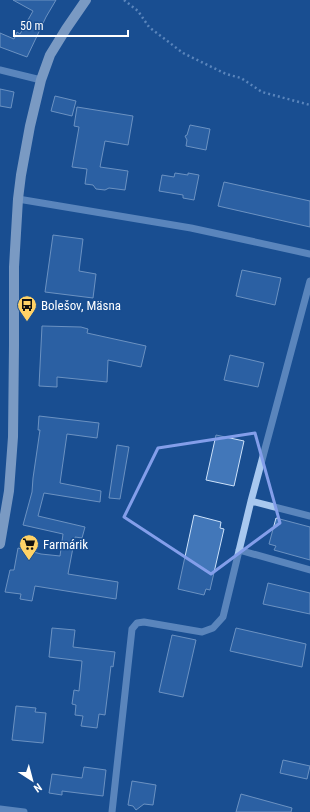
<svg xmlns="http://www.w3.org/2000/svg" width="310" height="812" font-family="'Roboto Condensed',sans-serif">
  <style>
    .building { fill: #4277b9; stroke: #cee3fb }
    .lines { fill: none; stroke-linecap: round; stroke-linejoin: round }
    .path { stroke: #a8c8ef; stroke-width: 2.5; stroke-dasharray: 2 3; stroke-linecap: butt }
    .minor { stroke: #a8c8ef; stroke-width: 7 }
    .major { stroke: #f0f6ff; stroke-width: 10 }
    .marked { fill: none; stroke: #839eea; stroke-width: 3; stroke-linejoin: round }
    .labels { text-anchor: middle; stroke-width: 3; stroke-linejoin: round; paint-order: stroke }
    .poi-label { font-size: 13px; fill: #fff; stroke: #194e91; text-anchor: start }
  </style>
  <rect width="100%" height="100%" fill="#194e91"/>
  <path class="building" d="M13,0h43l-10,17 -19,40 -27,-10v-14l14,6 3,-7 3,2 13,-23z
    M0,89l14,3 -3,16 -11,-2z
    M55,96l21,5 -4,15 -21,-5z
    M77,107l56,9 -5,29 -23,-4 -5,26 28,4 -3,19 -16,-2 -4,2 -9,-1 -3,-4 -8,-1 2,-15 -15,-2 7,-40 -5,-1z
    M190,125l20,4 -4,21 -20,-4 1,-6 -2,-4 2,-1z
    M175,173l13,2v-2l11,2 -5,25 -11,-2v-3l-24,-4 3,-16 12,2z
    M224,182l86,19v26l-92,-21z
    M53,235l30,4 -4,32 17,3 -3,24 -48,-6z
    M242,270l39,8 -6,27 -39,-9z
    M42,326l39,1 7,2 -1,4 59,13 -5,21 -33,-7 -1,22 -50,-5v10l-18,-1z
    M230,355l34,8 -6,24 -34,-7z
    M39,416l60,7 -2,15 -30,-4 -7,49 41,8 -1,11 -56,-9 -6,23 47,11 -3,11 -7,-1 -7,37 50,8 -2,17 -81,-13 -3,15 -12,-2 1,-5 -16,-2 5,-22h4l4,-22 23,6 19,2 3,-22 -40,-9 9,-33 1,-14 7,-48h-2z
    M216,435l28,6 -10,45 -28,-6z
    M117,445l12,2 -9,52 -11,-1z
    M194,515l27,7 -1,6 4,1 -14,61 -4,-1 -2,6 -26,-6z
    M276,518l34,9v33l-36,-10 2,-4 -7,-2z
    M268,583l42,10v21l-47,-10z
    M52,628l23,2 -2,17 42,5 -2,15 -2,-1 -6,49 -6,-1 -2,14 -16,-2 2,-10 -8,-1 1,-10 -4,-1 2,-14 5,1 3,-30 -33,-4z
    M236,628l70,16 -4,23 -72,-16z
    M172,635l24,5 -13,57 -24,-5z
    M16,706l20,2 -1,4 11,1 -3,30 -31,-3z
    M283,760l27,6 -3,13 -27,-6z
    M84,767l22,3 -3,26 -41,-5v4l-13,-2 3,-19 30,4z
    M132,781l24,4 -3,20 -9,-1 -8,6 -3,-4 -5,-1z
    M241,794l51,14 -1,4h-55z"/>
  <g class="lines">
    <path class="path" d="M124,0l14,11 11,16 34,26 43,21 15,4 21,14 48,13"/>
    <path class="minor" d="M0,70l41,10
      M18,199l173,29 119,26
      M251,501l59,15
      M239,550l71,20
      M0,809l24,3
      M112,812l20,-183 5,-6 7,-1 58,10 11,-4 10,-11 28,-116 59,-220"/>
    <path class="major" d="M0,544l9,-53 4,-54 1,-92v-78l4,-68 3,-24 9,-49 11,-46 9,-25 16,-26 20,-29"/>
  </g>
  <path d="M0 0H310V812H0ZM255,433l25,90 -69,51 -87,-57 34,-69z" fill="#194e91" fill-opacity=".55" fill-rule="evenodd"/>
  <path class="marked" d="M255,433l25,90 -69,51 -87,-57 34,-69z"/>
  <defs>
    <g id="bus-pin" transform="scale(1)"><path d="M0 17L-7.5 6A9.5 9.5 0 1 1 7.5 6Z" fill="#ffd266" stroke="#194e91"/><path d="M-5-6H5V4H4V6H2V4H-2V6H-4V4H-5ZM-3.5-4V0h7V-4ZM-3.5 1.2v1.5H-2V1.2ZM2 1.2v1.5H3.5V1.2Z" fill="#111"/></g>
    <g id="supermarket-pin" transform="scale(1)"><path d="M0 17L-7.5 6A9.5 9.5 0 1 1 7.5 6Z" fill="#ffd266" stroke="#194e91"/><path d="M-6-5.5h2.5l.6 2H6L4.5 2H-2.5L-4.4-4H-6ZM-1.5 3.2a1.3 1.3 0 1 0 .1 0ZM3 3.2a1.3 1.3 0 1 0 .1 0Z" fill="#111"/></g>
  </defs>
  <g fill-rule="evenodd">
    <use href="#bus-pin" x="27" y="305"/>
    <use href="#supermarket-pin" x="29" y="544"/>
  </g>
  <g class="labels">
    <g class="poi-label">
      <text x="41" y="310">Bolešov, Mäsna</text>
      <text x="43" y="549">Farmárik</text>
    </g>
  </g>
  <g transform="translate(32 780) rotate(144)" stroke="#194e91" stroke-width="3" paint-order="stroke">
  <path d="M0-3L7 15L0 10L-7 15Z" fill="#ffffff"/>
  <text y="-6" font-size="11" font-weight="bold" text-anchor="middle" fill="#ffffff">N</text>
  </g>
  <path d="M14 30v6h114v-6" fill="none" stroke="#ffffff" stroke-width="2"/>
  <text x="20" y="30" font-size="12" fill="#ffffff" stroke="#194e91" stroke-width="3" paint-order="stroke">50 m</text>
</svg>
